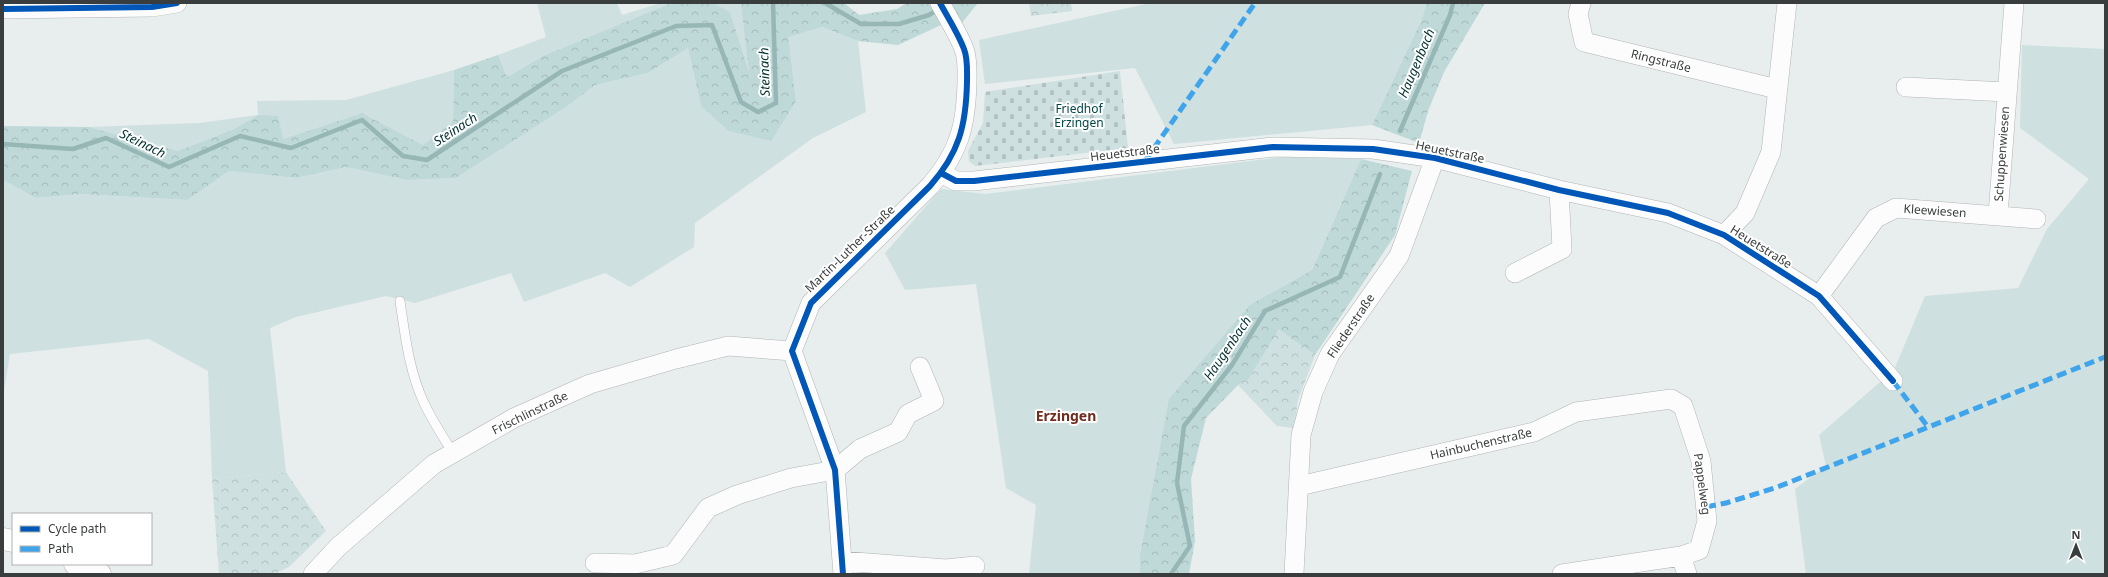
<svg xmlns="http://www.w3.org/2000/svg" width="2108" height="577" font-family="'Noto Sans',sans-serif">
  <style>
    .grass { fill: #cee0e0 }
    .forest { fill: url(#forest-crowns) }
    .cemetery { fill: url(#cemetery-stones) }
    .park { fill: url(#park-crowns) }
    .lines { fill: none; stroke-linecap: round; stroke-linejoin: round }
    .stream { stroke: #97b6b6; stroke-width: 4.5 }
    .service-casing { stroke: #b2b5b5; stroke-width: 10 }
    .minor-casing { stroke: #b2b5b5; stroke-width: 20 }
    .tertiary-casing { stroke: #b2b5b5; stroke-width: 23 }
    .service { stroke: #fcfcfc; stroke-width: 9 }
    .minor { stroke: #fcfcfc; stroke-width: 19 }
    .tertiary { stroke: #fcfcfc; stroke-width: 22 }
    .quiet { stroke: #3fa4ec; stroke-width: 5; stroke-dasharray: 10 5; stroke-linecap: butt }
    .cycleway-casing { stroke: #fff; stroke-width: 8 }
    .cycleway { stroke: #0057b8; stroke-width: 6 }
    .labels { text-anchor: middle; stroke-width: 4; stroke-linejoin: round; paint-order: stroke }
    .street-label { font-size: 12px; fill: #3a3d3d; stroke: #fff }
    .park-label { font-size: 12px; fill: #004546; stroke: #fff }
    .water-label { font-size: 13px; font-style: italic; fill: #043131; stroke: #fff }
    .quarter-label { font-size: 14px; font-weight: bold; fill: #702c1d; stroke: #fff }
  </style>
  <defs>
    <pattern id="forest-crowns" width="20" height="18" patternUnits="userSpaceOnUse"><rect width="20" height="18" fill="#bed9d8"/><path d="M2 6a3 3 0 1 1 6 0M12 15a3 3 0 1 1 6 0" fill="none" stroke="#a4bbba"/></pattern>
    <pattern id="cemetery-stones" width="16" height="16" patternUnits="userSpaceOnUse"><rect width="16" height="16" fill="#cee0e0"/><path d="M2 7V4a2 2 0 0 1 4 0v3zM10 15v-3a2 2 0 0 1 4 0v3z" fill="#b2c1c1"/></pattern>
    <pattern id="park-crowns" width="20" height="18" patternUnits="userSpaceOnUse"><rect width="20" height="18" fill="#cee0e0"/><path d="M2 6a3 3 0 1 1 6 0M12 15a3 3 0 1 1 6 0" fill="none" stroke="#b2c1c1"/></pattern>
  </defs>
  <rect width="100%" height="100%" fill="#e8eded"/>
  <path class="grass" d="M537,3h80l5,12 39,-12h10l-128,53 -36,21 -9,-22 48,-18z
    M714,3h29l-2,2 9,68 -20,-61z
    M1151,3h276l-6,18 -49,104 -198,19 -39,-76 -150,16 -6,-44z
    M822,27l36,14 8,71 -53,26 -118,85 -1,24 -64,40 -25,-14 -81,29 -13,-29 -96,30 -29,-7 -90,21 -26,11 16,144 -74,7 -4,-108 -59,-32 -139,15 -7,43v-217l33,18 44,-4 106,6 43,-29 67,7 50,-11 61,13 49,-2 110,-71 29,-22 53,-12 40,-25 13,58 95,-5 -9,-64z
    M2022,45l83,4v525h-299l-11,-85 31,-23 -7,-31 75,-65 31,-74 93,-8 29,-59 42,-50 -69,-51z
    M454,70l-1,52 -30,23 -61,-32 -79,26 -25,-24 -24,14 -56,22 -89,-24 110,-4 59,-8 -1,-14 89,-1z
    M1283,157l78,2 -49,111 -61,34 -111,252v18h-111l7,-69 -30,-17 -30,-204 -71,6 -20,-37 56,-64 44,5z"/>
  <path class="forest" d="M671,3h43l16,9 19,59 -8,-66 2,-2h101l15,12 38,-6 10,-6h22l12,22 -43,20 -40,-4 -36,-14 -34,10 8,64 -25,40 -42,-10 -28,-25 -13,-58 -40,25 -53,12 -29,22 -110,71 -49,2 -61,-13 -50,11 -67,-7 -42,29 -107,-6 -44,4 -33,-18v-54l86,1 89,24 56,-22 24,-14 20,1 5,23 79,-26 61,32 30,-23 1,-52 44,-15 9,22 36,-21z
    M949,3h29l-17,21z
    M1427,3h58l-41,69 -16,39 -9,32 -47,-18 49,-104z
    M1361,159l51,12 -17,64 -80,120 -36,-25 -31,50 -10,5 -32,33 -15,61 4,62 -6,33h-49v-18l29,-157 82,-95 61,-34z"/>
  <path class="cemetery" d="M1120,71l8,77 -153,18 -6,-5 -1,-10 15,-28 2,-31z"/>
  <path class="park" d="M1029,3h42l1,8 -41,5z
    M1279,329l36,26 -17,45 -4,28 -17,-2 -39,-41 10,-5z
    M286,472l40,59 -37,36 -15,7h-55l-7,-95z"/>
  <g class="lines">
    <path class="stream" d="M825,3l36,21h38l30,-9 10,-6
      M1400,131l50,-116 3,-12
      M3,144l70,5 33,-11 63,29 71,-31 51,12 71,-28 41,36 24,4 135,-89 114,-45 36,-1 29,77 17,10 18,-9 -3,-100
      M1171,574l19,-28 -13,-63 7,-57 48,-61 33,-54 75,-34 40,-103"/>
    <g class="service-casing">
      <path id="service" d="M400,301c5,34 9,70 24,102 8,17 19,34 29,50"/>
    </g>
    <g class="minor-casing">
      <path id="minor" d="M1581,3l-3,11 6,28 193,47
        M3,9l149,-2 25,-4
        M1906,87l101,5
        M941,173l15,8h18l299,-34 100,2 62,9 124,32 109,23 56,22 95,61 74,85
        M1998,215l16,-212
        M1724,235l21,-22 26,-61 16,-149
        M1515,273l47,-24 -3,-59
        M1819,296l57,-78 20,-10 140,11
        M1299,486l235,-54 42,-20 95,-13 12,7 18,55 6,60 -8,29 -18,6 6,18
        M842,561l104,8 29,-3
        M595,563l40,1 38,-9 35,-47 29,-13 54,-17 44,-8 25,-21 38,-17 10,-18 26,-13 -14,-34
        M313,574l25,-27 96,-83 80,-46 76,-34 86,-25 52,-13 64,5
        M843,574l-8,-104 -43,-119 19,-48 119,-117c29,-33 36,-60 37,-104 0,-10 1,-23 -3,-33 -6,-16 -16,-31 -24,-46
        M1294,574l7,-139 12,-43 17,-38 69,-98 36,-98
        M1562,574l119,-18"/>
    </g>
    <g class="tertiary-casing">
      <path id="tertiary" d="M3,539l10,2
        M75,564l25,10"/>
    </g>
    <use href="#service" class="service"/>
    <use href="#minor" class="minor"/>
    <use href="#tertiary" class="tertiary"/>
    <path class="quiet" d="M1145,161l110,-158
      M1893,381l35,46
      M1706,507l20,-4 49,-15 330,-131"/>
    <g class="cycleway-casing">
      <path id="cycleway" d="M3,9l149,-2 25,-4
        M941,173l15,8h18l299,-34 100,2 62,9 124,32 109,23 56,22 95,61 74,85
        M843,574l-8,-104 -43,-119 19,-48 119,-117c29,-33 36,-60 37,-104 0,-10 1,-23 -3,-33 -6,-16 -16,-31 -24,-46"/>
    </g>
    <use href="#cycleway" class="cycleway"/>
  </g>
  <g class="labels">
    <g class="street-label">
      <text transform="translate(1661 61) rotate(14)" y="4">Ringstraße</text>
      <text transform="translate(1450 152) rotate(12)" y="4">Heuetstraße</text>
      <text transform="translate(1125 153) rotate(-7)" y="4">Heuetstraße</text>
      <text transform="translate(2002 154) rotate(-86)" y="4">Schuppenwiesen</text>
      <text transform="translate(1935 211) rotate(4)" y="4">Kleewiesen</text>
      <text transform="translate(1761 247) rotate(32)" y="4">Heuetstraße</text>
      <text transform="translate(850 249) rotate(-44)" y="4">Martin-Luther-Straße</text>
      <text transform="translate(1351 326) rotate(-56)" y="4">Fliederstraße</text>
      <text transform="translate(530 413) rotate(-26)" y="4">Frischlinstraße</text>
      <text transform="translate(1481 444) rotate(-13)" y="4">Hainbuchenstraße</text>
      <text transform="translate(1702 484) rotate(82)" y="4">Pappelweg</text>
    </g>
    <g class="park-label">
      <text x="1079" y="113">Friedhof<tspan x="1079" dy="14">Erzingen</tspan></text>
    </g>
    <g class="water-label">
      <text transform="translate(1416 63) rotate(-67)" y="5">Haugenbach</text>
      <text transform="translate(764 72) rotate(-92)" y="5">Steinach</text>
      <text transform="translate(455 129) rotate(-33)" y="5">Steinach</text>
      <text transform="translate(143 143) rotate(26)" y="5">Steinach</text>
      <text transform="translate(1227 348) rotate(-56)" y="5">Haugenbach</text>
    </g>
    <g class="quarter-label">
      <text x="1066" y="421">Erzingen</text>
    </g>
  </g>
  <rect width="2108" height="577" fill="none" stroke="#3a3d3d" stroke-width="8"/>
  <rect x="12" y="513" width="140" height="52" fill="#ffffff" stroke="#b0b1b1"/>
  <rect x="20" y="526" width="20" height="6" fill="#0057b8" stroke="#b0b1b1"/>
  <text x="48" y="533" font-size="12" fill="#3a3d3d">Cycle path</text>
  <rect x="20" y="546" width="20" height="6" fill="#3fa4ec" stroke="#b0b1b1"/>
  <text x="48" y="553" font-size="12" fill="#3a3d3d">Path</text>
  <g transform="translate(2076 545)" stroke="#ffffff" stroke-width="3" paint-order="stroke">
  <path d="M0-3L7 15L0 10L-7 15Z" fill="#3a3d3d"/>
  <text y="-6" font-size="11" font-weight="bold" text-anchor="middle" fill="#3a3d3d">N</text>
  </g>
</svg>
